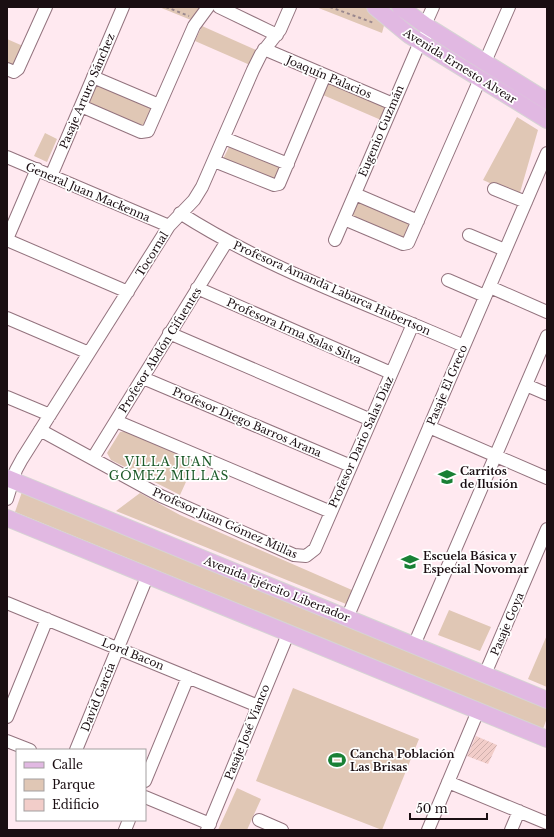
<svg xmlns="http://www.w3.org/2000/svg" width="554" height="837" font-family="'Libre Baskerville',serif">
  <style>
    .green { fill: #e0c7b5 }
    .building { fill: url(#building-hatch) }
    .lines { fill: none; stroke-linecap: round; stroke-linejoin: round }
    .minor-casing { stroke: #93737e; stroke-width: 14 }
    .major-casing { stroke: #d6d4d4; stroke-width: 18 }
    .path { stroke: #9a888e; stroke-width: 2; stroke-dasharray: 3 3; stroke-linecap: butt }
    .minor { stroke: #fff; stroke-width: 12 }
    .major { stroke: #e1b8e2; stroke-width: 16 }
    .labels { text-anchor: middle; stroke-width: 3.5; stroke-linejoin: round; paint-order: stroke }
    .street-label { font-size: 11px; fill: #1a0e12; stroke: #fff }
    .poi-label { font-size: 11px; font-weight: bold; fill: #1a0e12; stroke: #fff; text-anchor: start }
    .neighbourhood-label { font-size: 12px; letter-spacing: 1px; fill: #1e5b2a; stroke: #fff }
  </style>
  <defs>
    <pattern id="building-hatch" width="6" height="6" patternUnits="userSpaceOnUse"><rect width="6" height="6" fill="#f2cdc9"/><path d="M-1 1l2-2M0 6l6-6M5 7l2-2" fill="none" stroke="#cfafac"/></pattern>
  </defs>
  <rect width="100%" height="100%" fill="#ffe9f0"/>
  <path class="green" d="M159,7h42l-10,13z
    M316,7h54l15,15 -3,11z
    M202,26l54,24 -6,15 -55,-24z
    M7,39l16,7 -11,22 -5,-2z
    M329,81l58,24 -6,15 -58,-25z
    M96,84l56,23 -9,22 -57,-25z
    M517,117l21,13 -19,66 -36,-16z
    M45,133l12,6 -10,23 -13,-6z
    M230,145l51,21 -6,14 -52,-21z
    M357,198l53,24 2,4 -7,13 -55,-24z
    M126,431l69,31 -15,33 -69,-35 -4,-7 13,-21z
    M23,489l524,217v12l-4,11 -528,-217z
    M140,493l40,22 172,75 -6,14 -230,-93z
    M449,610l42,17 -11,24 -42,-16z
    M547,635v52l-19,-8z
    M293,688l126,51 -37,91 -126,-49z
    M237,788l24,11 -14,31h-29z"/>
  <path class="building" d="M476,736l21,9 -9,19 -21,-8z"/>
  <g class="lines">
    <g class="minor-casing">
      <path id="minor" d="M219,7l58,28
        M264,49l129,55
        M485,62l24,-55
        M7,69l7,3 4,-3 28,-62
        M93,77l66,28
        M81,106l60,26 7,-1 46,-105 14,-19
        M224,138l64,26
        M7,157l162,69
        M214,161l60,24 5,-1 46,-109
        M51,176l72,-169
        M494,189l32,13
        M355,194l63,27
        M180,213c89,57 189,91 284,133
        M344,219l59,25 5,-1 72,-164
        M469,235l36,15
        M7,239l30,-70
        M7,240l121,52
        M335,240l85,-198c7,-4 8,-10 5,-17l8,-18
        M448,280l37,16
        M490,287l57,25
        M197,288l194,85
        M7,318l82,35
        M169,333l202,87
        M143,378l208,88
        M526,385l21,9
        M7,397l43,18
        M116,421l215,91
        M429,427l118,51
        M40,430l121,66 133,59 12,1 9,-7 98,-225
        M93,458l134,-217
        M7,499l9,-29 6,-11 147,-233 25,-26 8,-13 51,-117 8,-16 19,-24 10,-23
        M7,603l251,103
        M347,618l200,-465
        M414,645l133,-309
        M485,674l62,-145
        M7,717l40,-98
        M7,741l23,9
        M76,750l71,-173
        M145,781l43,-104
        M448,782l99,41
        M145,797l65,27
        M259,820l23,10
        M125,830l4,-10
        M207,830l81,-196
        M428,830l50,-119
        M511,830l8,-19"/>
    </g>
    <g class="major-casing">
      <path id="major" d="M375,7l34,28 138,85
        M400,7l25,18 122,76
        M7,478l540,222
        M7,518l540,221"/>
    </g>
    <path class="path" d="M166,7l23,9
      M330,7l44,16"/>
    <use href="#minor" class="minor"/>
    <use href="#major" class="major"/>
  </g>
  <defs>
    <g id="school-bare" transform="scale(1.38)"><path d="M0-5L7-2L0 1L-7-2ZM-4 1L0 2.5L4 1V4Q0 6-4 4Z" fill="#198035" stroke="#fff" stroke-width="2.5" paint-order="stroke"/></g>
    <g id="stadium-bare" transform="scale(1.38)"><path d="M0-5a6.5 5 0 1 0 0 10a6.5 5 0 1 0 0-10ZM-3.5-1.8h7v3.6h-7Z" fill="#198035" stroke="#fff" stroke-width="2.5" paint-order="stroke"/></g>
  </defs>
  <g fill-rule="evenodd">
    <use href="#school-bare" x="447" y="477"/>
    <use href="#school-bare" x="410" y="562"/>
    <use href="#stadium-bare" x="337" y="760"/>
  </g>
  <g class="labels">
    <g class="street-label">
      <text transform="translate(460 66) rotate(32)" y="4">Avenida Ernesto Alvear</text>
      <text transform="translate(329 77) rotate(23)" y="4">Joaquín Palacios</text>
      <text transform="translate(87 91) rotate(-67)" y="4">Pasaje Arturo Sánchez</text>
      <text transform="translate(381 131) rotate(-67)" y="4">Eugenio Guzmán</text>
      <text transform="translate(88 192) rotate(23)" y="4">General Juan Mackenna</text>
      <text transform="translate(152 254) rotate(-58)" y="4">Tocornal</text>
      <text transform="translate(332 288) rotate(24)" y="4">Profesora Amanda Labarca Hubertson</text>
      <text transform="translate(294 331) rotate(24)" y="4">Profesora Irma Salas Silva</text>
      <text transform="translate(160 350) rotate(-58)" y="4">Profesor Abdón Cifuentes</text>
      <text transform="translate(447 385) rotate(-67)" y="4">Pasaje El Greco</text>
      <text transform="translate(247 422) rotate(23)" y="4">Profesor Diego Barros Arana</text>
      <text transform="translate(361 442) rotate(-66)" y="4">Profesor Dario Salas Díaz</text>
      <text transform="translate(225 523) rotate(24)" y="4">Profesor Juan Gómez Millas</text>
      <text transform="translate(277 589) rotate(22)" y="4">Avenida Ejército Libertador</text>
      <text transform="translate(507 624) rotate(-67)" y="4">Pasaje Goya</text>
      <text transform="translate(133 654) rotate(22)" y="4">Lord Bacon</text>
      <text transform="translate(98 697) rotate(-68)" y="4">David García</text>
      <text transform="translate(247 732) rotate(-68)" y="4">Pasaje José Vianco</text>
    </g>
    <g class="poi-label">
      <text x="460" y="475">Carritos<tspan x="460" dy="13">de Ilusión</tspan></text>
      <text x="423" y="560">Escuela Básica y<tspan x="423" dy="13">Especial Novomar</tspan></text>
      <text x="350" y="758">Cancha Población<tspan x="350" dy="13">Las Brisas</tspan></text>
    </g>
    <g class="neighbourhood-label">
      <text x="169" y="466">VILLA JUAN<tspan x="169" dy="14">GÓMEZ MILLAS</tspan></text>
    </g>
  </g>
  <rect width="554" height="837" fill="none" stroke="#1a0e12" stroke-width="16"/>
  <rect x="16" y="749" width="130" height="72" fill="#ffffff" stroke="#a39fa0"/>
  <rect x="24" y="762" width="20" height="6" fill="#e1b8e2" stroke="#a39fa0"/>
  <text x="52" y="769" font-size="12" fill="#1a0e12">Calle</text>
  <rect x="24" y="779" width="20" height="12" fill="#e0c7b5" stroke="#a39fa0"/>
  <text x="52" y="789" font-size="12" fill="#1a0e12">Parque</text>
  <rect x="24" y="799" width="20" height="12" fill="#f2cdc9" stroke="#a39fa0"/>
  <text x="52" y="809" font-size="12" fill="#1a0e12">Edificio</text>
  <path d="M410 813v6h77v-6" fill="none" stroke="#1a0e12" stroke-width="2"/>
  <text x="416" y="813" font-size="12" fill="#1a0e12" stroke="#ffffff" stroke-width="3" paint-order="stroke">50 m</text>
</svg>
